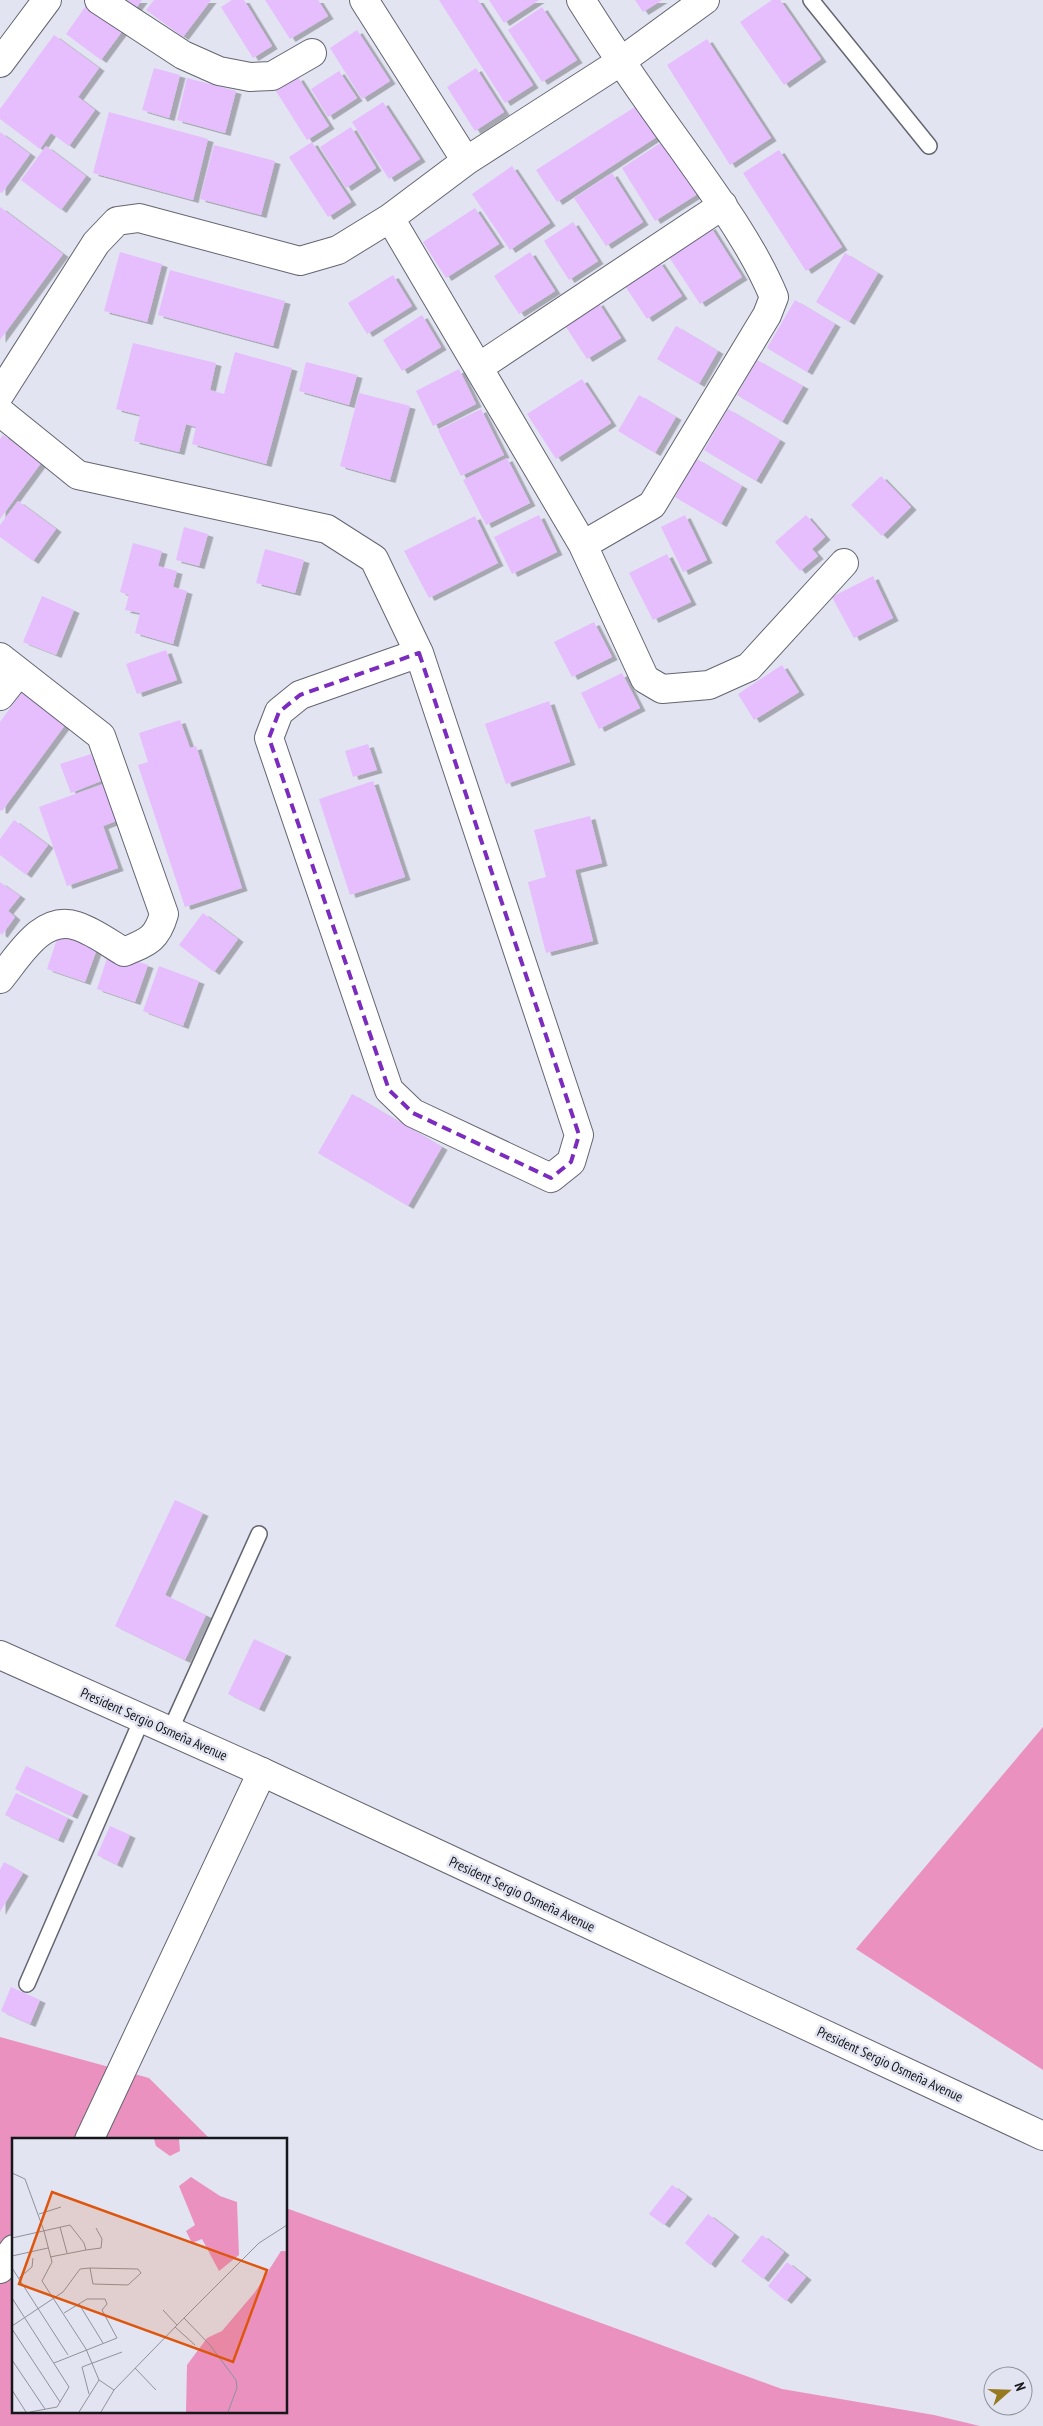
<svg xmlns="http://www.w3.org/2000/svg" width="1043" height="2426" font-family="'PT Sans Narrow',sans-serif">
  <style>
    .forest { fill: #ea91c0 }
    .building { fill: #e6bdfd; filter: url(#shadow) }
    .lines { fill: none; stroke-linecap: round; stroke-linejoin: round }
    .lane-casing { stroke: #636571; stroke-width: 18 }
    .street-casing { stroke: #636571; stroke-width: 30 }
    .secondary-casing { stroke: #636571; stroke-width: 30 }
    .lane { stroke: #fff; stroke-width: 15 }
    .street { stroke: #fff; stroke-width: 28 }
    .secondary { stroke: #fff; stroke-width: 28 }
    .marked { fill: none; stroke: #7b2cbf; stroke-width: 4; stroke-dasharray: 10 6; stroke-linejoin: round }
    .labels { text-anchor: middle; stroke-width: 5; stroke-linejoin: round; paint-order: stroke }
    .street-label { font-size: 14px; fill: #16171b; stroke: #e2e4f1 }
    .inset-road { fill: none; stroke: #90929b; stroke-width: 1 }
    .view { fill: #de560d; fill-opacity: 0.15; stroke: #de560d; stroke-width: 2.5 }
    .inset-edge { fill: none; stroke: #16171b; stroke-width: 2.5 }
  </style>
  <defs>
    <filter id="shadow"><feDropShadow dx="5.5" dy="3" stdDeviation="0" flood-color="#0004"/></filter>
  </defs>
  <rect width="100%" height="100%" fill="#e2e4f1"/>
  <path class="forest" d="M1043,1727v343l-187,-121z
    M0,2037l149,41 62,62h-197v272h272v-204l496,181 152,26 46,11h-980z"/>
  <path class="building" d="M90,0l36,26 -25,34 -35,-26z
    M119,0h23l-8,11z
    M154,0h57l-28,37 -37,-27z
    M232,0h12l28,46 -19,12 -32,-51z
    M265,0h53l10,16 -38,23z
    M439,0h39l55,85 -28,18z
    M489,0h50l-35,23z
    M635,0h27l-19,12z
    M772,0h8l41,59 -37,26 -44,-63z
    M542,7l35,53 -35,22 -34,-52z
    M357,30l33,51 -28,18 -32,-51z
    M54,35l45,33 -21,29 17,13 -26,36 -18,-13 -11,16 -40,-30v-10z
    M707,39l64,99 -41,27 -63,-100z
    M154,68l26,7 -11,43 -27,-8z
    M476,68l28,44 -29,19 -28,-44z
    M339,71l18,27 -29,19 -17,-28z
    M298,77l31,49 -22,14 -31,-49z
    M187,78l49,13 -11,42 -48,-13z
    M383,102l37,57 -31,20 -37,-57z
    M638,105l20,31 -101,66 -21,-32z
    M109,112l99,27 -15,61 -100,-27z
    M351,127l25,41 -30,20 -26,-41z
    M0,132l30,22 -28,39 -2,-1z
    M665,140l34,53 -44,28 -33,-53z
    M312,142l39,60 -23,15 -39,-60z
    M214,145l61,16 -14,54 -61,-16z
    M46,146l40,30 -25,34 -40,-30z
    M779,150l63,97 -36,24 -63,-98z
    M512,166l38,57 -40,27 -38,-56z
    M612,173l31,49 -37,24 -32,-48z
    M0,207l63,47 -63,86z
    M475,208l24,36 -53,34 -23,-36z
    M573,222l25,39 -29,19 -25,-39z
    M710,226l32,51 -42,27 -33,-50z
    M120,252l42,12 -15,58 -43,-11z
    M530,252l25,39 -36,23 -25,-38z
    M845,253l33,20 -29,49 -33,-20z
    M659,261l23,35 -35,23 -24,-36z
    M170,270l115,31 -12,45 -115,-31z
    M393,275l19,31 -45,28 -19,-31z
    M795,300l40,24 -28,48 -40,-24z
    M598,302l23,36 -34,21 -23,-35z
    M422,315l19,32 -39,24 -19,-31z
    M676,326l42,25 -19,33 -42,-25z
    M133,343l83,20 -6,27 14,4 11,-42 57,16 -26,96 -74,-20 4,-17 -10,-3 -7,28 -45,-11 6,-26 -24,-6z
    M757,360l46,26 -21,36 -45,-27z
    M306,362l51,13 -8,30 -50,-14z
    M459,369l17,35 -43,22 -17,-35z
    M582,379l29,44 -55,36 -29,-45z
    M359,393l51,13 -20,74 -50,-14z
    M639,395l37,22 -21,36 -37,-22z
    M481,409l23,46 -43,21 -23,-46z
    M728,409l52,31 -24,41 -52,-31z
    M3,435l38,28 -41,56v-80z
    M507,458l23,45 -44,22 -23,-45z
    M697,459l45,27 -21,38 -46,-27z
    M881,476l30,31 -29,29 -31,-31z
    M18,501l38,28 -23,32 -33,-24v-12z
    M539,515l18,37 -45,22 -18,-37z
    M685,515l22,45 -24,12 -22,-45z
    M806,515l19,22 -13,12 6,7 -18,15 -25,-29z
    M475,516l23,47 -69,35 -25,-47z
    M184,527l24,7 -9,32 -23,-6z
    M133,543l29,8 -4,15 19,5 -4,16 14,4 -14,53 -38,-11 5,-20 -15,-3 4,-15 -9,-3z
    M265,549l39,11 -9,33 -39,-10z
    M667,554l24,48 -38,18 -24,-47z
    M873,576l20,42 -39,20 -22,-41z
    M42,596l32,14 -18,45 -33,-13z
    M594,622l18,35 -40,20 -18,-35z
    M166,650l11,30 -40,14 -11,-30z
    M782,665l17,27 -45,28 -16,-26z
    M622,673l18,35 -41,21 -18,-36z
    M25,688l43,33 -66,90 -2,-1v-88z
    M549,701l21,61 -64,22 -21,-60z
    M180,720l10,28 6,-2 46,142 -57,19 -47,-142 10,-3 -9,-29z
    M368,744l9,26 -24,7 -8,-26z
    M91,754l10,27 -30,12 -11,-29z
    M373,781l32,96 -55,18 -31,-96z
    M103,784l13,37 -13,5 15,42 -51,18 -28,-79z
    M590,816l12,47 -27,7 18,71 -47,12 -18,-71 18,-5 -12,-47z
    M14,820l34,25 -22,30 -26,-20v-16z
    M0,882l20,14 -12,15 7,6 -13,18 -2,-2z
    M203,913l35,26 -24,33 -35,-27z
    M59,933l39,13 -13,36 -38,-13z
    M109,952l39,13 -13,37 -38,-13z
    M159,966l40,15 -16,45 -40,-15z
    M352,1094l90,53 -34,59 -90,-53z
    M175,1500l28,13 -38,82 41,20 -21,45 -70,-34z
    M254,1639l32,15 -27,55 -31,-15z
    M26,1766l57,27 -11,23 -57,-27z
    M16,1793l52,25 -10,22 -53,-25z
    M110,1826l20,9 -13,30 -20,-10z
    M4,1862l19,11 -23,39v-42z
    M11,1987l29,13 -10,24 -29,-13z
    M672,2185l15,11 -23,29 -15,-11z
    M708,2214l26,20 -24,31 -25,-22z
    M762,2235l22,17 -21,27 -22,-18z
    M787,2262l19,15 -20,24 -18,-15z"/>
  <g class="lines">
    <g class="lane-casing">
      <path id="lane" d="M811,0l118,146
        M170,1731l89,-197
        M27,1984l115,-265"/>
    </g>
    <g class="street-casing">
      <path id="street" d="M99,0l84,55 36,16 31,6 22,-1 40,-23
        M364,0l102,161
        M0,63l47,-63
        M390,218l193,327 69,-40 115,-190 7,-18c-22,-53 -59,-102 -92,-149 -35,-48 -69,-97 -101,-148
        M479,367l244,-162
        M0,394l96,-151 21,-22 22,-3 161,43 38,-11 52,-32 76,-57 154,-99 85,-62
        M0,412l78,63 249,54 47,30 45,94 160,482 -8,27 -20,16 -138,-65 -24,-23 -120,-352 10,-26 21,-17 119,-42
        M583,545l62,134 17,10 47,-4 40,-18 95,-104
        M0,657l101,79 63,178c-7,25 -16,28 -40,38 -15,-9 -31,-21 -47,-26 -35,-12 -58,30 -77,53
        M0,696l19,-24
        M89,2140l173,-368
        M0,2269l14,-20"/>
    </g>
    <g class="secondary-casing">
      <path id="secondary" d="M0,1655l262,117 781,364"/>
    </g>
    <use href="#lane" class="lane"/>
    <use href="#street" class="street"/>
    <use href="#secondary" class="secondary"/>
  </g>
  <path class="marked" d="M419,653l160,482 -8,27 -20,16 -138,-65 -24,-23 -120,-352 10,-26 21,-17z"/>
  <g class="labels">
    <g class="street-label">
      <text transform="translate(154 1724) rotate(24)" y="5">President Sergio Osmeña Avenue</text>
      <text transform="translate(522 1894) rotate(25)" y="5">President Sergio Osmeña Avenue</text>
      <text transform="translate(890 2064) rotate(25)" y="5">President Sergio Osmeña Avenue</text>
    </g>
  </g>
  <g transform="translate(12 2138)">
    <rect width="275" height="275" fill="#e2e4f1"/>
    <path d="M142,1h25l1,12 -10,5 -14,-10zM179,39l29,19 17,6 2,53 -20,16 -17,-32 -10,4 -6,-12 9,-6 -16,-39zM269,113h6v161h-101l1,-47 20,-27 15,-7 33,-39z" fill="#ea91c0"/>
    <path class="inset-road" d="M0,35l13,6 19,52 8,31 -10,19 44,68 13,31 15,10M27,76l22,-7M48,89l7,26M0,100l58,-13 14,18 2,7 -36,7M74,112l15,-2 1,-9 -6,-11M0,118l36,-8M0,130l56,87M7,140l13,-11 1,-9M0,160l57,89 -12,20 -27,5M67,166l24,39M151,172l14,15M172,180l26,27 26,35 1,8 -9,24M0,188l51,-34 17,-23 10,-1 48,1 3,4 -13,12 -35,-1 -3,-16M163,189l20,18M0,191l48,73M0,222l33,49M42,225l63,-25 -15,-28 5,-6 -2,-5h-18l-23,14M123,230l21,22M0,252l14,22M77,256l-7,-27 40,-15M67,274l20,-32M89,274l13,-22 70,-72 75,-75 28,-18"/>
    <path class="view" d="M40,54l215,78 -34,92 -214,-78z"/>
    <rect width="275" height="275" class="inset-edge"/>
  </g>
  <g transform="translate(1008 2391) rotate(70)"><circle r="24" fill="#e2e4f1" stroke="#90929b"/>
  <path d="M0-4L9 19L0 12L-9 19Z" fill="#967921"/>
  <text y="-8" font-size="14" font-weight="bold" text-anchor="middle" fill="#16171b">N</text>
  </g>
</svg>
